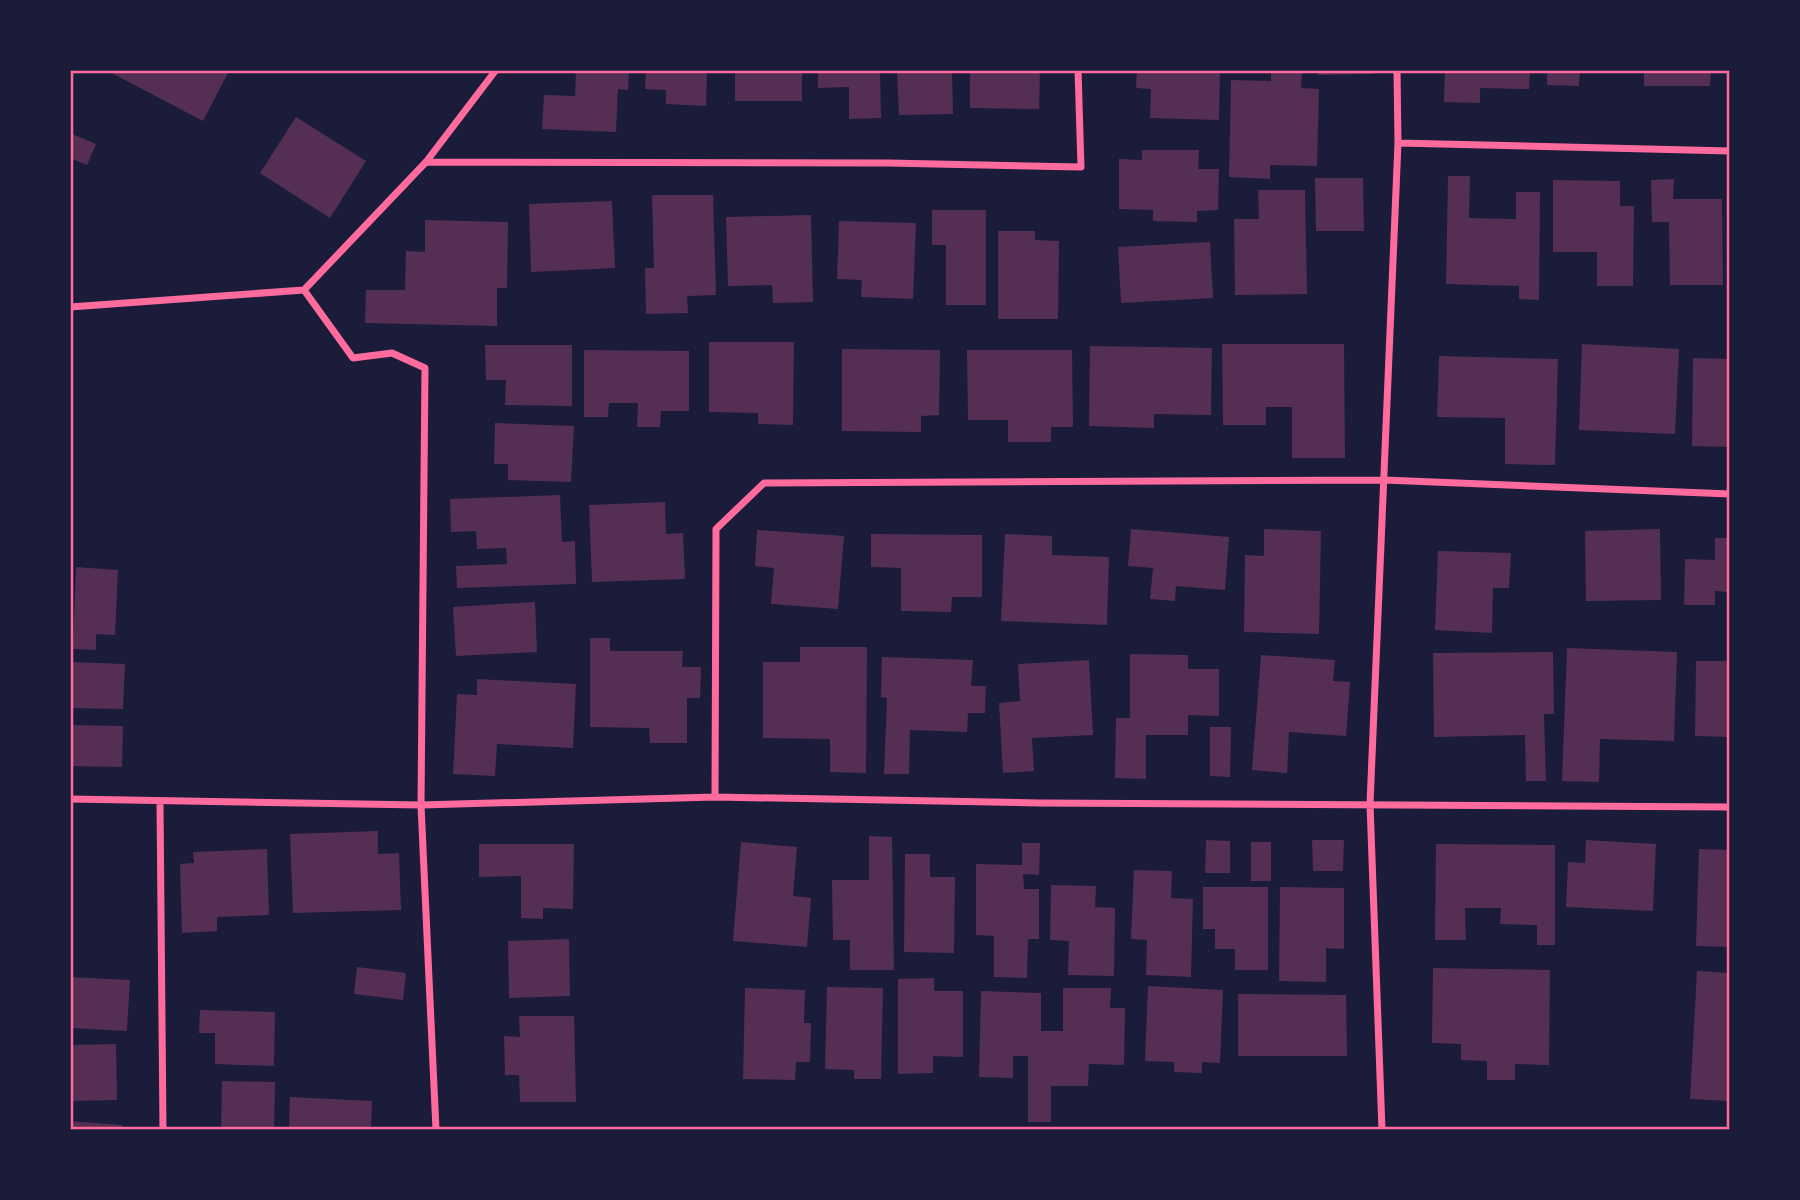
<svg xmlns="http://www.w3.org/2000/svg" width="1800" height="1200" font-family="'Playfair Display',serif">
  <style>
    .building { fill: #542f53 }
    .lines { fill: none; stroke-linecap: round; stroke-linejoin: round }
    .minor { stroke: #ff6b9d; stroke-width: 7 }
    .neatline { fill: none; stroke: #ff6b9d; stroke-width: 2.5 }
  </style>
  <rect width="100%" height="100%" fill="#1b1b3a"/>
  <path class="building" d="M106,70h120l3,1 -26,50z
    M576,70h53l-1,20 -10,-1 -2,43 -74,-3 2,-34 31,1z
    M646,70h61l-1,36 -40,-2v-14l-21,-1z
    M735,70h67v31h-67z
    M818,70h62l1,48 -32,1v-32l-31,1z
    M897,70h55l1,44 -54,1z
    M970,70h70l-1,39 -69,-1z
    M1137,70h83l-1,50 -69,-2 1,-29 -15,-1z
    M1271,70h31l-1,18 18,1 -2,77 -47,-1v14l-41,-2 2,-97 40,1z
    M1318,70h55v4l-55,1z
    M1445,70h85l-1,19 -49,-1v15l-36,-1z
    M1547,70h33l-1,16 -32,-1z
    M1644,70h67l-1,16h-66z
    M296,117l70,44 -36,57 -70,-45z
    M70,133l26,11 -9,21 -17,-7z
    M1142,150h57l-1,19h21l-1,41 -21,1v11l-44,-1v-11l-34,-1v-50l23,1z
    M1448,176h22l-1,42 47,1v-27h24l-1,108 -20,-1v-13l-73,-2z
    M1315,178h48l1,53h-48z
    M1674,179l-1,20h49l1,86h-53l-1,-63h-17l-1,-42z
    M1553,180l67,1v25h14l-1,80h-36v-34h-44z
    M1258,190h47l2,104 -72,1 -1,-76h25z
    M652,195h61l3,100 -29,1 1,17 -42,1 -1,-46h9z
    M612,201l3,67 -84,4 -2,-68z
    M932,210h54v95h-40v-60h-14z
    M811,215l2,87 -40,1 -1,-18 -44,1 -2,-69z
    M425,220l83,2 -1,66h-10v38l-132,-3 1,-33h39l1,-39 19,1z
    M839,221l77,2 -3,76 -52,-2 1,-17 -25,-1z
    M998,231h37v9l24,1 -1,78h-60z
    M1210,242l3,56 -92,5 -3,-56z
    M709,342h85l-1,83 -35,-1v-11l-49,-1z
    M1222,344h122l1,114h-53v-51h-26v18h-43z
    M1582,344l97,5 -4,85 -96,-4z
    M485,345h87v61l-67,-1 1,-25h-20z
    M1090,346l122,2 -1,67 -57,-1v14l-65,-2z
    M842,349l98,1 -1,65 -18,1v16l-79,-1z
    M584,350l105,1v60h-28l-1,16h-23l1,-24h-29l-1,14h-24z
    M967,350h105l1,77h-22v15h-43v-22h-40z
    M1439,356l119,3 -3,106 -50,-1v-46l-68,-1z
    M1693,358l37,1v88l-38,-1z
    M495,423l79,3 -3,56 -63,-2v-16h-14z
    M560,495l2,47 13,-1 1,43 -119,4 -1,-22 51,-2 -1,-16 -29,1 -1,-18 -25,1 -1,-33z
    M665,502l1,32 17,-1 2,46 -93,3 -3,-77z
    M1131,529l98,8 -4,53 -49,-4 -1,15 -25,-2 3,-31 -25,-2z
    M1264,529l57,2 -2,103 -75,-2 1,-77 19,1z
    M1660,529l1,71 -75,1 -1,-70z
    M757,530l87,6 -6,73 -67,-5 3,-36 -19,-2z
    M871,534l111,1v62h-30l-1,15 -50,-1v-43l-30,-1z
    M1005,534l47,2v19l57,2 -2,68 -106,-4z
    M1715,538h15v54l-15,-1v14h-31l1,-46 30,1z
    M1438,551l73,2 -2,35h-16l-1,45 -57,-3z
    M76,567l42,3 -3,65 -19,-1v16l-23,-1z
    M535,602l2,50 -81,4 -3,-49z
    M590,638h20v13h73l-1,16h19l-1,31h-13v45h-37l-1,-15 -59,-1z
    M800,647h67l-1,126 -36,-1v-33l-67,-1v-76h37z
    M1567,648l110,4 -3,89 -74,-2 -1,43 -37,-1z
    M1553,652l1,62h-10l2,67h-20l-1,-46 -91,2 -1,-84z
    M1130,654l58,1v14h31v47l-31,-1v20h-42v44l-31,-1 1,-60h14z
    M1261,655l74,5 -2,21 17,1 -4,54 -57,-4 -2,41 -35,-3z
    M882,657l91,3 -2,26h15l-1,27h-17l-1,19 -57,-2 -1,44h-25l3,-76 -6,-1z
    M1089,660l4,75 -61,3 2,33 -31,2 -4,-70 21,-2 -2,-37z
    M1696,661h34v76l-35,-1z
    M70,662l55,2 -2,45 -53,-1z
    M477,679l99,5 -3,64 -76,-4 -2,32 -42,-2 4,-80 20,1z
    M70,725l53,1 -1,41 -52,-1z
    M1210,727h21l-1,50 -20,-1z
    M378,831v23l21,-1 2,57 -108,3 -3,-79z
    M869,836l23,1 2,133h-44v-30h-17l-1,-60h37z
    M1206,840l24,1v32h-25z
    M1312,840h32l-1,31h-30z
    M1586,840l70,4 -3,67 -87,-4 2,-45 17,1z
    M741,842l56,5 -4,49 18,2 -4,49 -74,-6z
    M1251,842h20v39h-20z
    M1022,843h18l-1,32 -16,-1 1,15h15v50h-11l-1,39 -33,-1v-41l-18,-1v-71l46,1z
    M479,844h95l-1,65 -30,-1v11l-22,-1v-42l-42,1z
    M1436,844l119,1v100h-18v-20l-37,-1 1,-16h-36l1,32h-31z
    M267,849l2,66 -52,2v14l-35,2 -2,-69 14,-1 -1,-11z
    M1699,849l31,1v97l-34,-1z
    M905,854h25v23h25l-1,76 -50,-1z
    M1134,870l38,1 -1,27 22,1 -2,78 -45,-2 1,-35 -16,-1z
    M1051,885l45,1 -1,21 20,1 -1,68 -46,-1 1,-34 -19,-1z
    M1203,887h65v83h-33v-21h-20v-20h-12z
    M1280,887l64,1v61l-18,-1v34l-47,-1z
    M569,939l1,57 -61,2 -1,-57z
    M357,967l49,6 -3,27 -49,-6z
    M1433,968l117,2 -1,95 -34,-1v16h-28v-19l-26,-1v-16l-29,-1z
    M1697,971l33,2v128l-40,-2z
    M70,977l60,3 -3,51 -57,-3z
    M934,978v13h29v66l-30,-1v17l-35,1v-95z
    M1148,986l75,4 -3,73 -18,-1v11l-28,-1v-10l-29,-1z
    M827,987l56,1 -2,91h-27v-9l-29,-1z
    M745,988l60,2 -1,33h7l-1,39h-14l-1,18 -52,-1z
    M1063,988h48l-1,20h15l-1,57 -35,-1 -1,22h-37v36h-23v-66h-15v22l-34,-1 2,-86 60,2v38h22z
    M1238,994l108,1 1,61h-109z
    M200,1010l75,2 -1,54 -59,-2v-31h-16z
    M519,1016h55l2,86h-56l-1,-27h-14l-1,-39 16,1z
    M116,1044l1,56 -47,1v-56z
    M222,1081l53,1 -1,48h-53z
    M290,1097l82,4 -1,29h-82z
    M70,1121l52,4v5h-52z"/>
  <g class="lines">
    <path class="minor" d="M1398,143l332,8
      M426,162l462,1 193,4 -3,-97
      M304,290l49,68 39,-5 33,15 -4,437 15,325
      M70,307l234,-17 122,-128 70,-92
      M715,797l1,-268 48,-46 620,-3 346,14
      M70,799l351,6 294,-8 324,6 691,4
      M160,802l3,328
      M1382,1130l-12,-326 28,-661 -1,-73"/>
  </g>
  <rect width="1800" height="1200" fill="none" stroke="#1b1b3a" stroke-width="144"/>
  <rect x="72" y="72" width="1656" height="1056" class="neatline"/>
</svg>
